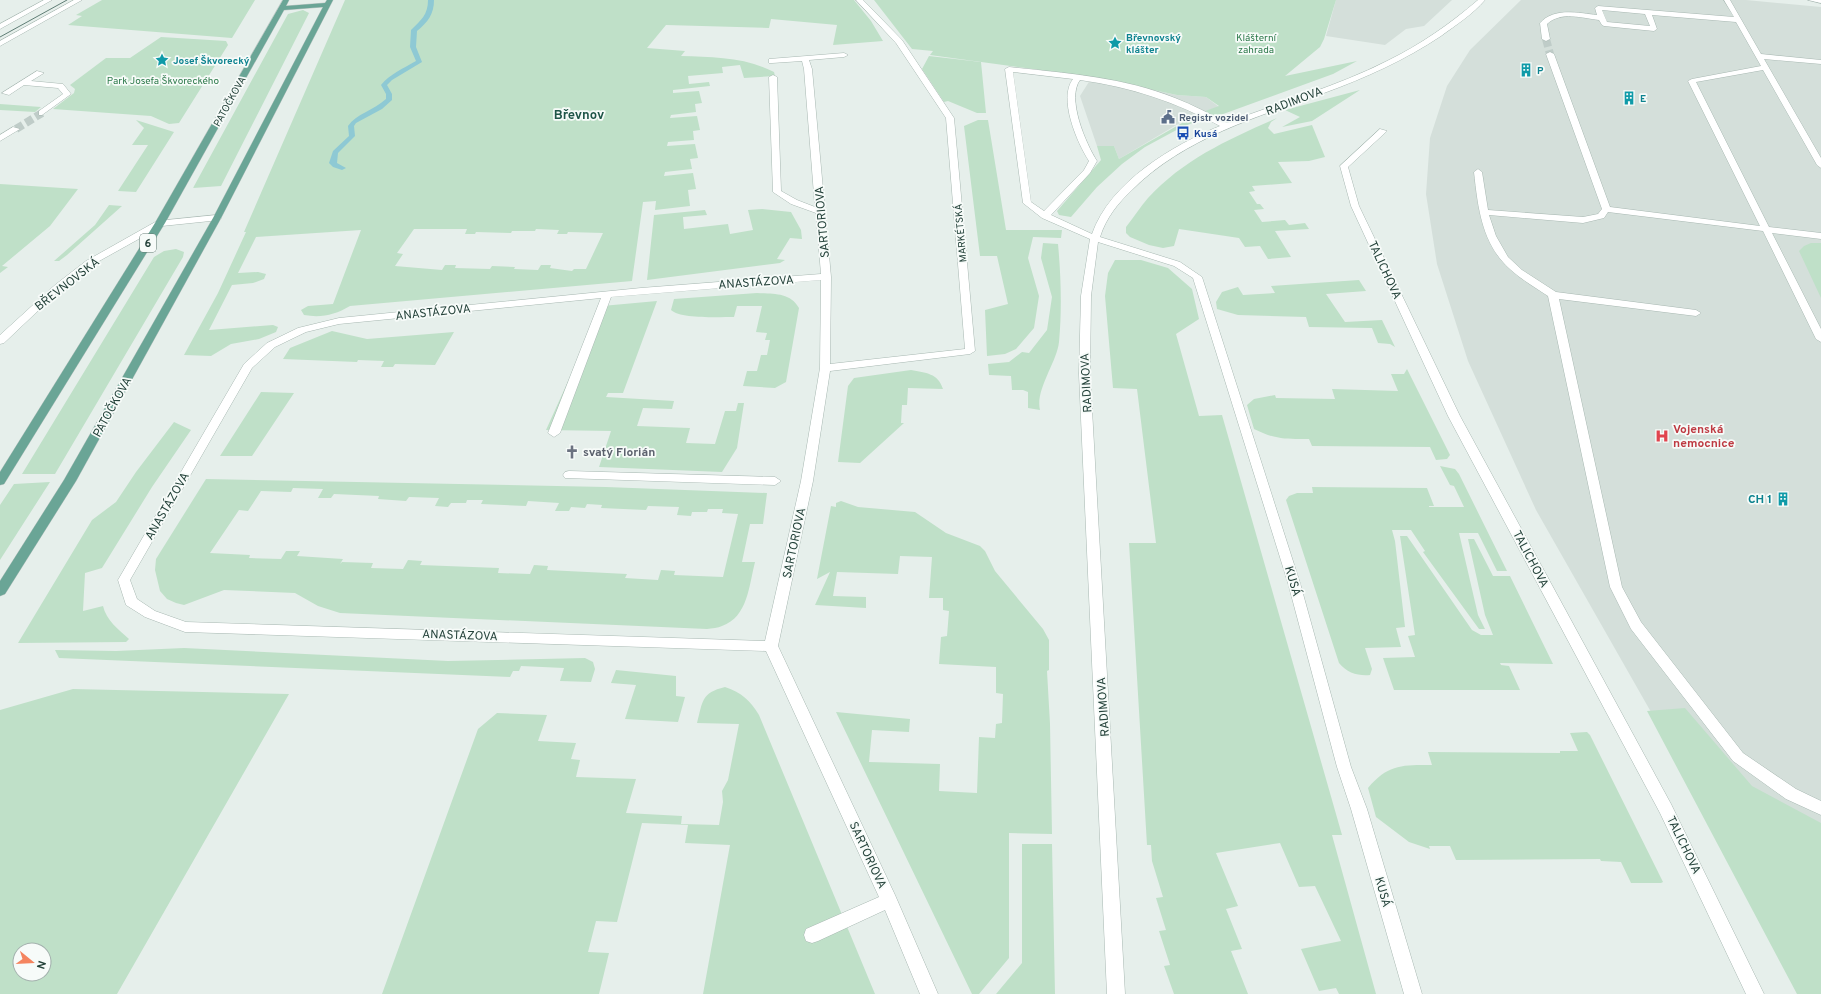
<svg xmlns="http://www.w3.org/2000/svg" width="1821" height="994" font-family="Overpass,sans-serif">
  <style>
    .built { fill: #d4dfda }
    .green { fill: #bfe0c8; fill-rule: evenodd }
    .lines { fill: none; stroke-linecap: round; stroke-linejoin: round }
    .stream { fill: #8ec9d4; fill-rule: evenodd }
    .minor-tunnel { stroke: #bfccc8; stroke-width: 8; stroke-dasharray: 8 3.5; stroke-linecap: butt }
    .minor-casing { stroke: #a8b8b2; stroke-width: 1 }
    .major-casing { stroke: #c2cac8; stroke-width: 1 }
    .minor { fill: #fff; fill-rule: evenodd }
    .major { fill: #6aa596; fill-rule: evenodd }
    .tram { stroke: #5f7d75; stroke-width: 1 }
    .labels { text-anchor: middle; stroke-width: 3.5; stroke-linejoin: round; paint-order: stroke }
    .far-culture-label { font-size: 10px; font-weight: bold; fill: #0d838f; stroke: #f7fbf9; text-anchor: start }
    .far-park-label { font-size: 10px; fill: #2d7a4b; stroke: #f7fbf9 }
    .far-street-label { font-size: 10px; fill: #24423a; stroke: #f7fbf9 }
    .far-service-label { font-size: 10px; font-weight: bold; fill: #4e5e75; stroke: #f7fbf9; text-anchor: start }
    .far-transit-label { font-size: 10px; font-weight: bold; fill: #164399; stroke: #f7fbf9; text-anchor: start }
    .shield { fill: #f7fbf9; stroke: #637a73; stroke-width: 1 }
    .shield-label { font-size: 11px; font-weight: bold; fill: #24423a }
    .street-label { font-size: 12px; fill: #24423a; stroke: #f7fbf9 }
    .health-label { font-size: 12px; font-weight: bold; fill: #be3a42; stroke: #f7fbf9; text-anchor: start }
    .worship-label { font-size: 12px; font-weight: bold; fill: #5b616d; stroke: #f7fbf9; text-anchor: start }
    .culture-label { font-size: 12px; font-weight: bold; fill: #0d838f; stroke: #f7fbf9; text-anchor: end }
    .far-district-label { font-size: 13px; font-weight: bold; fill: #1f5548; stroke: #f7fbf9 }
  </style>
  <rect width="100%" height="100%" fill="#e6efeb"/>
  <path class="built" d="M1336,0h116l-28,26 -18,3 -21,16 -59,-9z
    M1521,0h225l75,7v891l-100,-63 -185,-325 -68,-149 -31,-97 -11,-70 4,-56 17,-52 23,-36z
    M1092,77l85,18 29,2 13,10 -14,4 -27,13 -59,35 -5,-13h-17l-17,-50z"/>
  <path class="green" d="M102,0h153l-23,38 -164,-13 14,-9 -6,-1z
    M345,0h509l17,21 12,20 -50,4 4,-20 -66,-6 -2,9 -103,-3 -19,23 38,3 -4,5c32,1 64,1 93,16l1,4 -31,2 -4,-13 -18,2 1,6 -35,3 1,8 20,-2 1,4 -37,4v3l26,-2 3,12 -7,1 1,8 -25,3 -1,3 27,-2 3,14 -7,1 1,9 -26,2 -1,4 28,-2 3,14 -8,1 2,10 -27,3 -1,4 29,-3 3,16 -8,1 2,16 -35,4 1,-9 -13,1 -11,79 -282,25c-15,9 -29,12 -46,9l-3,-5 7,-4 25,-2 28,-74 -105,7 -18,36 20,-1 8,2 -2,5 -11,4 -21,2 -23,45 64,-5 5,2 -2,5 -17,7 -28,5 -20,12 -27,-1 34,-62 28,-61h-2zM414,229h53l-2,5h10l1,-2 35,1 1,-2h23l1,-2 23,1 -2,4h10l1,-2 35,1 -17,36h-12l-2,2 -22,-3 1,-3h-10l-3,5 -24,-1 1,-2 -23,-1 -2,3 -35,-1 1,-3h-11l-3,5 -47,-4 8,-12 -6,-1z
    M874,0h462l-12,39 -4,8 -35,29 72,-15 -24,13 -118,43 -10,-6 14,-5 -13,-9 -29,-2 -85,-18 -162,-22 3,-4 -21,-2z
    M303,10l6,3 -3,6 -85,167 -28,2 95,-174z
    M161,37l65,4 2,4 -49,78 -10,1 -18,-8 -98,-7 21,-16 1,-4 -5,-4 36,-27h24z
    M929,56l52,6 5,51h-9l-29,-12 -4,1 -22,-33z
    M1360,90l-48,31 -30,6 18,-10 -15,-7z
    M0,104l41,3 -6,5 -35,-2z
    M1196,115l7,4 -21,8 -37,20 -23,17 -25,23 -26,30 -12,-2 -2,-4 44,-51 -4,-14h17l5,13z
    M1277,118l-6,4 -3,6 6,6 38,-9 13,32 -16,4 -31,1 14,21 -40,3 3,5 -6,1 8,12h3l4,5 -10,1 8,12 23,-2 4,5 16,-2 4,6 -34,2 16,26 -23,2 -8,-13 -15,1 -6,-9 -60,-9 -5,17 -11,2 -14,-3 -19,-8 -4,-4v-6c8,-10 14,-20 22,-29 36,-39 81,-59 129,-80z
    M136,120l38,12 -38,60 -18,-1 30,-46h-16l12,-17z
    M978,120h10l18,110h56l-1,8 -28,-1 -5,21 11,38 -5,32 -18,21 -11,5 -18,2 -2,-46 23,-6 -11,-48h-17l-16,-130z
    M0,184l78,5 -28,37 -48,40 6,1 -8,6z
    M109,205l13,1 -55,49 -8,6h-5l41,-36z
    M762,209l29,3 10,18 1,9 -12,-1 -13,21 8,1 -5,3 -133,17 7,-65 51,-5 2,5 -24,2 1,12 44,-5 2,10 23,-4 -5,-20z
    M1043,243l15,1c3,32 4,66 1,98 -2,20 -24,48 -19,68l-12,-2v-16l-5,-2h-11l-1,-14 -22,-1 -1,-11 21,-2 13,-10 7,1 18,-23 5,-33 -11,-39z
    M1811,243h10v55l-22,-47 5,-5z
    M176,249l8,3 -1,5 -128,217h-33l132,-217 10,-6z
    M1115,260h26l27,8 24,21 7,30 -23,15 23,82 23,-1 120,420h-10l44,159h-37l-3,-6 -17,3 -18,-42 40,-8 -26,-55 -16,1 -19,-44 -64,10 22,53 -12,3 16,40 -11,2 17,43h-74l-10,-28 6,-1 -11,-34 7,-1 -10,-32 7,-1 -11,-36 -1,-16h-4l-18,-302h27l-19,-154 -24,-1 -8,-92 3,-23z
    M1359,280l7,11 -40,3 19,28 37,-2 13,27 -5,-3 -12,-1 -6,-15 -63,-1 -3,-10 -68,-2 -21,-6 -1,-7 6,-10 16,-5 5,8 32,-2 -4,-7z
    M757,293c16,1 33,-1 42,15l-13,74 -11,6 -32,-2 4,-15h10l4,-16h6l3,-15h-5l2,-7 -11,-1 6,-26h-25l-3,11c-15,0 -54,2 -63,-7l3,-11z
    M657,301l-34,92h-15l-2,4 68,4 -2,8 -29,-1 -6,18 53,2 -4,15 29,1 10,-33h11l2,-8h6l-7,45 -15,24 -123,-5 12,-36 -65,-1 56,-124z
    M332,331l35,8 87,-7 -19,33 -40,-1 -2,3h-12l3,-6 -26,-1 -1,2 -74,-3 7,-11z
    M1407,369l43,86 -3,4 -11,1 -6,-13 -118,-1 -3,-7c-22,0 -33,1 -55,-10l-7,-24 7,-6 21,-4 1,3 59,1 -3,-10 66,2 -7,-17h13z
    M911,370c15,3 27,3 32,19l-35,-1 -1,17h-5l-1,18h3l-44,40 -22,-1 10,-76 6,-8z
    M261,392l33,1 -42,63h-32z
    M174,422l17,8 -39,57 -50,81 -17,5 -2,38 20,-5c3,14 16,24 26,33l-3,3 -108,1 74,-123 24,-18 20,-30z
    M1440,466l15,3 4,5 48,97h-10l-19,-38h-19l19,82 7,14h-6l-56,-77 2,-1 -14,-21h-19l3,11 10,86 -9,1 5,19 -36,1 7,21 -2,6c-12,1 -23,-2 -31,-12l-53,-163 3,-4 8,-3h16l-1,-6 115,1 7,18h-5v1h35l-10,-21 -4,-1z
    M206,479l400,8 161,6 -4,31h-13l-8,38h13c-6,23 -7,55 -33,64 -4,2 -10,2 -15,3l-367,-16 -22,-7 -23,-13 -71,-3 -40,15 -8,-2 -9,-4 -7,-8 -5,-21 1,-11zM293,488l30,1 -5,9h13l3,-4 45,2 -1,3 28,2 3,-4 30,1 -4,8 13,1 3,-4h15l1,-3h16l-2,4 45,2 2,-5 31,2 -4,8h14l2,-4 14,1 2,-4 15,1 -1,3 45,2 2,-4 31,1 -2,8 14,1 1,-4h15l1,-3h15l-1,4 16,1 -15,63 -49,-2 1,-4 -14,-1 -3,10 -33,-2 2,-4 -80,-4 1,-4 -14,-1 -4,9 -32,-1 1,-5 -79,-3 2,-4 -14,-1 -5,9 -32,-1 2,-5 -31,-1 -2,2 3,-5 -46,-3 3,-5h-14l-5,8 -32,-1 1,-3 -40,-2 29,-43 9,1 13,-20 30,1z
    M50,482l-50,78v-55l14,-21z
    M841,501l17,6 57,5 31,21 34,13 5,5 10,20 48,58 6,11v30l-2,1 3,53 2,110 -43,-1v125l-30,36h-7l-136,-282 74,7 -1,13 -37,-2 -3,32 71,2 -1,27 38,2 2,-56 16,1 1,-14 6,-1 1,-29 -7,-1v-26l-57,-3 2,-27 6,-1 2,-25 -6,-1v-12h-14l3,-41 -32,-1 -2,18 -61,-2 -4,24 33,1v11l-51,-3 15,-33 -13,7 14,-73 5,1v-4z
    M1400,536h7l65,94 9,5h12l-8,-20 -17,-76h6l19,37h17l43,88 -53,-1 1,2 8,1 11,24h-126l-11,-32 32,-1 -7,-21 7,-1z
    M184,648l264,13 137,-3 8,4 2,7 -4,13 -31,-1 4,-13 -43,-2 -2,5h-6l-3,6 -451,-19 -4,-8 61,1z
    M616,670l60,6v20l9,1 -7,25 -53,-3 11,-34 -25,-2z
    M725,687c17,6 25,13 34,28l116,279h-172l27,-149 -45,-2 3,-18 -46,-2 -25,99 -21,-1 -8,31 21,1 -10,41h-217l96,-265 19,-16 50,2 -9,26 38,2 -5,16 9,1 -4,17 60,2 -10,34 56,3 -1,8 38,1 4,-23 -1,-11 6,-11 11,-56 -42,-1c6,-22 4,-30 28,-36z
    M73,689l216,5 -172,300h-117v-284zM20,950h24v24h-24z
    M1685,708l67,78 69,37v171h-24l-150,-283z
    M1587,732l3,3 73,147 -2,1h-30l-10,-21 -20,-1 -1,-2 -144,1 -6,-14h-21l1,3 -21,-7 -33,-25 -8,-29c20,-24 35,-23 64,-23l-4,-13 132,1v-2h18l-8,-18z
    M1022,844h30l3,150h-59l26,-31z"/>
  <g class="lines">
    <path class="stream" d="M428,0h6c0,14 -6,22 -17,31l-1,16 6,15 -30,18 -5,5 5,9v6l-10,9 -26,14 -2,3 1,10 -17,17 -1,10 9,5 -4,2 -9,-3 -4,-4 4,-12 16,-15 -1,-10c8,-12 26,-16 38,-27v-5l-5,-9c9,-11 23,-17 35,-24l-6,-14 1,-17c10,-10 17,-15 17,-30z"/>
    <path class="minor-tunnel" d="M1546,39l4,15
      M16,129l26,-16"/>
    <g class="minor-casing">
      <path id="minor" d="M44,0h8l-52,29v-5z
        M74,0h8l-82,46v-5z
        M856,0h7l39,40 52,78 21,233 -5,3 -140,17 -17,110 -35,165 117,249 43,99h-18l-35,-84 -67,31 -6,2 -6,-2 -2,-6 2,-6 73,-32 -113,-246 -581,-19 -40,-15 -19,-12 -8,-25 126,-216 23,-21 31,-15 41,-10 302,-30 180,-14 -5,-61 -25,-9 -18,-12 -4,-115 4,-2 4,2 4,114 16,9 18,7 -11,-138 -2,-8 -30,2h-3v-4l75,-6 4,2 -4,2 -35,3 3,9 19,208 -1,87 135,-15 -19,-231 -50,-75zM821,280l-1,88 -19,113 -36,160 -579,-19 -31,-11 -18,-12 -7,-19 122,-212 23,-21 31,-15 33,-8 262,-26 -53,135 6,4 6,-4 51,-136z
        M1478,0h7c-12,14 -29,25 -44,36 -36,24 -76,42 -117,57 -67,24 -140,45 -192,97 -14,13 -26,28 -32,47l80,25 22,15 98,306 51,184 16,42 55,185h-18l-53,-185 -14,-42 -49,-184 -95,-305 -19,-12 -76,-24 -7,54 -1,78 35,620h-18l-28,-620 2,-78 9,-57 -48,-21 -19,-15 -18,-134 4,-2c55,6 114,10 166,31 18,7 35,16 52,25 53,-21 109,-36 160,-62 33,-16 63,-37 91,-61zM1013,72l60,7c-15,19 4,64 16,82l-5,9 -40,41 -13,-9zM1080,80c51,7 96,22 140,46 -47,19 -110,56 -128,108l-41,-19 39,-42 7,-12c-11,-17 -31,-63 -17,-81z
        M1724,0h6l31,54 60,6v4l-57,-5 57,99v10l-4,-3 -54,-95 -67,12 73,145 52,6v6l-49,-6 49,96v13l-5,-3 -53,-108 -155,-19 -4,6 -21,5 -94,-8 7,21 12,21 14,13 34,22 140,18 5,3 -5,3 -137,-17 63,288 19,35 102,131 53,36 25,12v14l-35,-16 -53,-38 -102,-132 -21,-42 -62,-291c-12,-8 -26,-16 -37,-26 -29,-25 -33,-62 -37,-98l4,-3 4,3 6,38 95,7 15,-3 4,-5 -56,-155 4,-2 4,2 56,153 150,19 -72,-145 4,-2 69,-13 -25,-44 -84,-7 5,14 -3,2 -50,-5 -2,-1 -3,-5c-17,-2 -38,-9 -52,4l3,15 -4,2 -4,-2 -2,-16c14,-16 39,-10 57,-8l-2,-7 3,-2 136,11zM1602,10l43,4 5,12 -43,-4z
        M1808,0h13v3z
        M37,71l7,2 -13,8 32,3 8,10 -29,21h-3v-4l24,-17 -5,-6 -34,-3 -15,10 -7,-2z
        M13,127l7,2 -20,12v-6z
        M1380,129l7,2 -39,36 11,39 101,210 211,388 93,190h-18l-86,-181 -212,-397 -97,-210 -11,-40z
        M217,215l4,3 -1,2 -58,6 -70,39 -31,24 -57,54 -4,1v-9l55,-50 31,-24 71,-40z
        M569,471l206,6 6,4 -6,4 -210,-7 -2,-3 2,-3z"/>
    </g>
    <g class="major-casing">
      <path id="major" d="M283,0h6l-3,6 39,-3 2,-3h6l-112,218 -145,263 -71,113 -5,2v-15l64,-101 149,-262 110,-211 -39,3 -119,213 -161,261 -4,1v-13l155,-249z"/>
    </g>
    <use href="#minor" class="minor"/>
    <use href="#major" class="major"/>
    <path class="tram" d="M0,37l67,-37"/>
  </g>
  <defs>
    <g id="sight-bare" transform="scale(1.08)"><path d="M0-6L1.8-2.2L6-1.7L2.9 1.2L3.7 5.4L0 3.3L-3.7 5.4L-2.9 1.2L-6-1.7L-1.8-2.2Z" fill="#0f9aa8" stroke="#f7fbf9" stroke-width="2.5" paint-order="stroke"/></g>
    <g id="building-bare" transform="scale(1.08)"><path d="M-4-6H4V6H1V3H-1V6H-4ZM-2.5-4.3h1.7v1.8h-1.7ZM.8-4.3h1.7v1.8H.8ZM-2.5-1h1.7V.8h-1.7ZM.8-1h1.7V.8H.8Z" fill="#0f9aa8" stroke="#f7fbf9" stroke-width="2.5" paint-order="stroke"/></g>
    <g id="civic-bare" transform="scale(1.08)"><path d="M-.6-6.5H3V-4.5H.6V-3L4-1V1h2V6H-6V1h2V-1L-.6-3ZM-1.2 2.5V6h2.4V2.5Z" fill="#5c6f8a" stroke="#f7fbf9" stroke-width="2.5" paint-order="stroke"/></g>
    <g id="bus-bare" transform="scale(1.08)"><path d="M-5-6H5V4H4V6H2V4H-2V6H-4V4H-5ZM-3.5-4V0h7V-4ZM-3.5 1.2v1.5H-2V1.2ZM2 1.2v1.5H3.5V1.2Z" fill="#1a4fb4" stroke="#f7fbf9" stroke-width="2.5" paint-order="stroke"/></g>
    <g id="hospital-bare" transform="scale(1.08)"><path d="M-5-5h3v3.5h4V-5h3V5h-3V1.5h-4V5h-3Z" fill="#e0444e" stroke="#f7fbf9" stroke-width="2.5" paint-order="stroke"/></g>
    <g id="church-bare" transform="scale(1.08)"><path d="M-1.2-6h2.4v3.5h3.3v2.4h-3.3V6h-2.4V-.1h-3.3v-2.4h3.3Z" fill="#6b7280" stroke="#f7fbf9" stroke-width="2.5" paint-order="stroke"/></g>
  </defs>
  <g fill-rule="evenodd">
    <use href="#sight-bare" x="1115" y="43"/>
    <use href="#sight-bare" x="162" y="60"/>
    <use href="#building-bare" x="1526" y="70"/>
    <use href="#building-bare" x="1629" y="98"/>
    <use href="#civic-bare" x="1168" y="117"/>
    <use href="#bus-bare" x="1183" y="133"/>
    <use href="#hospital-bare" x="1662" y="436"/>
    <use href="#church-bare" x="572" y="452"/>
    <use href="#building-bare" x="1783" y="499"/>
  </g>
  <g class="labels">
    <g class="far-culture-label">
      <text x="1126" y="41">Břevnovský<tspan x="1126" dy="12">klášter</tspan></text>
      <text x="173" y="64">Josef Škvorecký</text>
      <text x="1537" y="74">P</text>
      <text x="1640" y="102">E</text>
    </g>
    <g class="far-park-label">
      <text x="1256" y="41">Klášterní<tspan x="1256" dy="12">zahrada</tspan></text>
      <text x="163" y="84">Park Josefa Škvoreckého</text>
    </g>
    <g class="far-street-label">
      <text transform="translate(229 101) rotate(-61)" y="4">PATOČKOVA</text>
      <text transform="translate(960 233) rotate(-95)" y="4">MARKÉTSKÁ</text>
    </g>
    <g class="far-service-label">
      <text x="1179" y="121">Registr vozidel</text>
    </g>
    <g class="far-transit-label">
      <text x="1194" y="137">Kusá</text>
    </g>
    <rect class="shield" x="140" y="234" width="16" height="18" rx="3"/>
    <g class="shield-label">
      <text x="148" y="247">6</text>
    </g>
    <g class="street-label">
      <text transform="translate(1294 101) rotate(-21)" y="4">RADIMOVA</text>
      <text transform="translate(822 222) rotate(-95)" y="4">SARTORIOVA</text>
      <text transform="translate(1385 270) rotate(65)" y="4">TALICHOVA</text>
      <text transform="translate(756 282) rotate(-4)" y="4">ANASTÁZOVA</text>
      <text transform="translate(67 284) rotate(-38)" y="4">BŘEVNOVSKÁ</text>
      <text transform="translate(433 312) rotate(-6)" y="4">ANASTÁZOVA</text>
      <text transform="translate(1086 383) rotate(-93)" y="4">RADIMOVA</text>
      <text transform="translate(112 407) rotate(-61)" y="4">PATOČKOVA</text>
      <text transform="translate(167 506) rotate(-60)" y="4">ANASTÁZOVA</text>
      <text transform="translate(794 543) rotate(-78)" y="4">SARTORIOVA</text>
      <text transform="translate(1531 559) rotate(62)" y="4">TALICHOVA</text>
      <text transform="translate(1293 581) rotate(73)" y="4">KUSÁ</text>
      <text transform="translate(460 635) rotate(2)" y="4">ANASTÁZOVA</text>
      <text transform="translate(1103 707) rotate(-94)" y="4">RADIMOVA</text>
      <text transform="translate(1684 845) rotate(64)" y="4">TALICHOVA</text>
      <text transform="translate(868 855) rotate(65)" y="4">SARTORIOVA</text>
      <text transform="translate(1383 892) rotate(74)" y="4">KUSÁ</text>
    </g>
    <g class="health-label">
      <text x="1673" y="433">Vojenská<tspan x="1673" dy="14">nemocnice</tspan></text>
    </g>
    <g class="worship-label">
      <text x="583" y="456">svatý Florián</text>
    </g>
    <g class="culture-label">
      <text x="1772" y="503">CH 1</text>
    </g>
    <g class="far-district-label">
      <text x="579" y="119">Břevnov</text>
    </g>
  </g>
  <g transform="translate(32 962) rotate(108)"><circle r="19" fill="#f7fbf9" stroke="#a3b1ad"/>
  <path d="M0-3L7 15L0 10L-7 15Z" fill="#f4845f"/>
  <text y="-6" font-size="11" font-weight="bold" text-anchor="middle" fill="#24423a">N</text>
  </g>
</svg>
